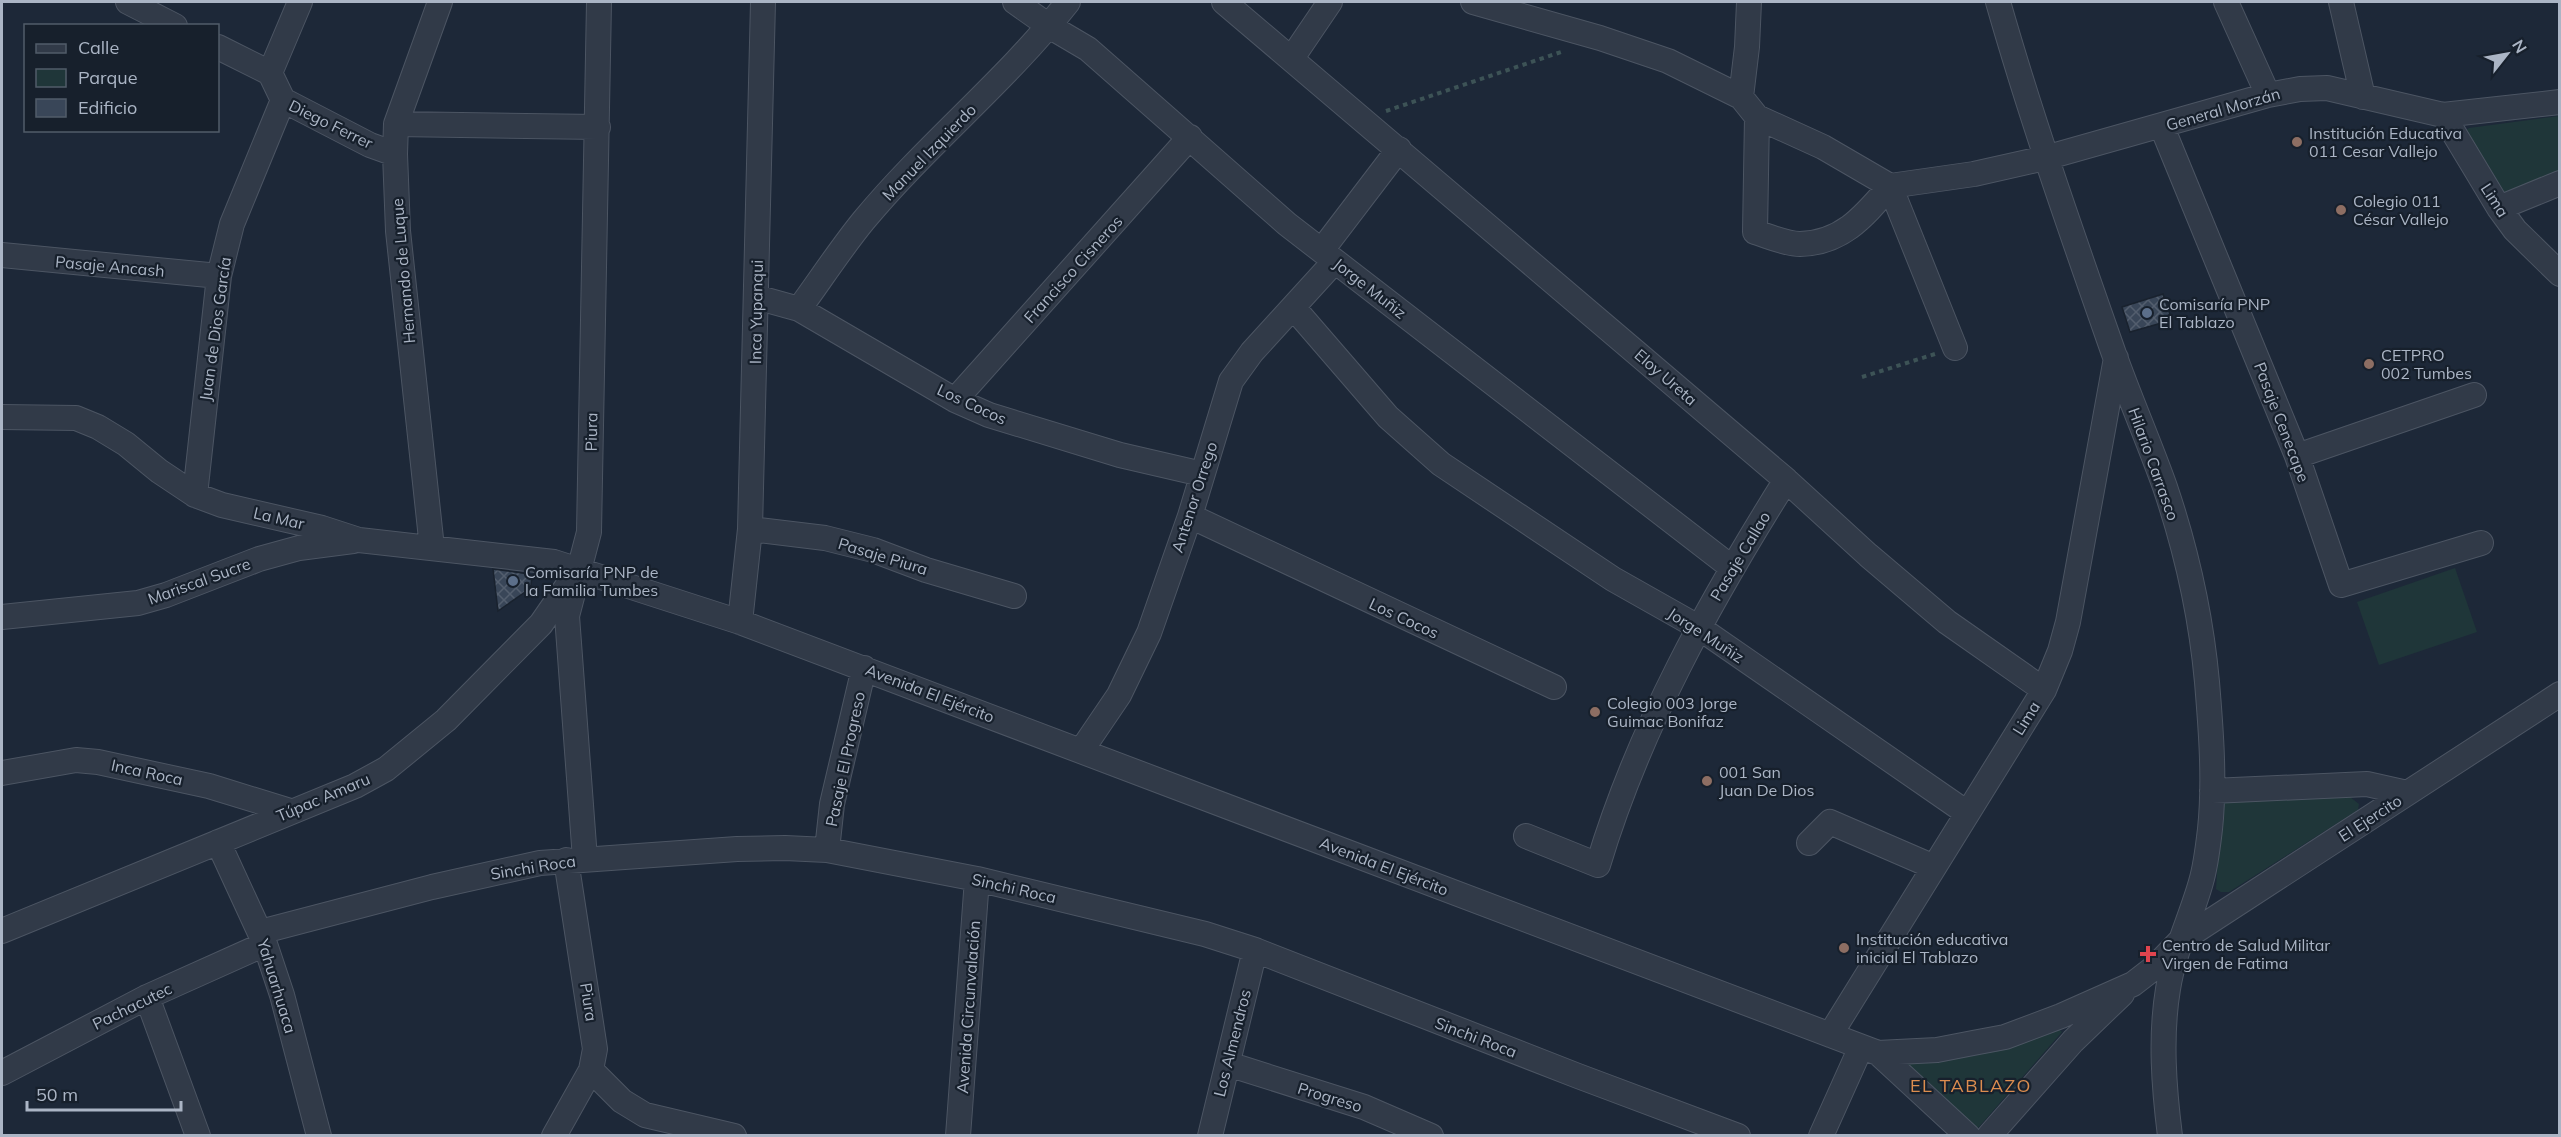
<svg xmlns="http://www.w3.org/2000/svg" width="2561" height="1137" font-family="Mulish,sans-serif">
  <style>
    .green { fill: #1f3639 }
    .building { fill: url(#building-cross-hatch); stroke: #19222e; stroke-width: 1.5 }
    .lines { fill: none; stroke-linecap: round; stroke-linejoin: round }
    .minor-casing { stroke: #4c5563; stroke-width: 26 }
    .path { stroke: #3d5356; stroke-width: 4; stroke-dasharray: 4.5 4.5; stroke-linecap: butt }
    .minor { stroke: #313a48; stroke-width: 24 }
    .education-dot { fill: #8d6e63; stroke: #17202c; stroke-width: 2 }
    .service-dot { fill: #5c6f8a; stroke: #17202c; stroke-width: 2 }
    .health-dot { fill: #e0444e; stroke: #17202c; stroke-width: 2 }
    .labels { text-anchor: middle; stroke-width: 4.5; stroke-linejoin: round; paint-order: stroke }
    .street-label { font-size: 16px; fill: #abb5c5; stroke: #17202c }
    .poi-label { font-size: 16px; fill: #abb5c5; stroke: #17202c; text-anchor: start }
    .neighbourhood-label { font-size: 18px; letter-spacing: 1.5px; fill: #dc8d4f; stroke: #17202c }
  </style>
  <defs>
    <pattern id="building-cross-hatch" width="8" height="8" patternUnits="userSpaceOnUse" patternTransform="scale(1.5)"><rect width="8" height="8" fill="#394658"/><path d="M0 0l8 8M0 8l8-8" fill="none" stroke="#535e6e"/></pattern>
  </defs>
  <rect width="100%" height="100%" fill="#1d2838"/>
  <path class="green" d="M2559,116v60l-52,22 -42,-67 4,-3z
    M2455,568l22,64 -98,33 -22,-63z
    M2222,797h128l9,7 -1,6 -129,82h-8l-5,-3z
    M2059,1029l3,3 -84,96 -3,1 -72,-67z"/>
  <path class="building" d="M2163,294l9,26 -42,12 -8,-25z
    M493,569l36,5 3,2 -1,9 -6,7 -27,19z"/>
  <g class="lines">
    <g class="minor-casing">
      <path id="minor" d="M128,2l47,24
        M1015,2l34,24 39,23 199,175 444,343
        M1224,2l562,478 82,75 79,67 97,68
        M1473,2l127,36 68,23 73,36 16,20 66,30 67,39 65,162
        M1998,2c34,119 75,235 116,352 16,45 35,88 51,133 21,62 36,129 42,195 4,48 8,99 3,147 -2,17 -4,36 -9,53 -10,36 -27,69 -33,107 -8,48 -4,99 2,147
        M2226,2l42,93
        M2341,2l22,95
        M218,47l52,26 13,27 87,45 25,9
        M1292,58l38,-56
        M270,73l30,-71
        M1741,97l6,-50 2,-45
        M2443,115l56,93 16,22 45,44
        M1757,117l-2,115c13,4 31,12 45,12 43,-1 65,-29 90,-58
        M396,124l202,3
        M2162,127l135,329 44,129 140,-42
        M1890,186l84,-12 71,-16 223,-63 32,-6 27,-1 116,27 117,-13
        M2499,208l61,-25
        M1322,250l77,-101
        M2,255l217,21
        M756,297l43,12 156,91 34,15 131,40 82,19
        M1293,307l95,110 53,47 172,115 85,48 269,186
        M799,309c22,-30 42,-61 65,-89 64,-77 143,-140 204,-218
        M955,400l235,-263
        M2,417l74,1 22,9 28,17 33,27 36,24 27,10 100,23 37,12 195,22 186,60 1138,431 59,-3 36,-7 32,-6 56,-21 72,-32 22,-17 25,-26 380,-247
        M2297,456l177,-61
        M195,495l24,-219 13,-52 51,-124
        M1190,516l364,171
        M750,529l75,9 48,12 53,20 88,26
        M432,548l-34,-317 -3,-77 1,-30 44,-122
        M2,617l136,-14 28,-8 93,-36 40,-11 54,-7
        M740,622l10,-93 13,-527
        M1081,751l38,-56 30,-62 41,-117 41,-135 21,-29 83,-91
        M2,773l74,-13 22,2 111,24 81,25
        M2212,791l155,-7 40,9
        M1526,836l72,29c41,-137 112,-264 188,-385
        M218,842l47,102 17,51 37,141
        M1809,843l21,-21 104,45
        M827,850l5,-46 32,-136
        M585,859l-18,-243 22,-84 10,-530
        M2,931l353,-145 31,-17 60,-49 95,-96 29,-42
        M260,932l172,-45 108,-24 197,-14 48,-1 42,2 150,29 228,55 50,16 323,126 160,60
        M147,997l51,139
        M1830,1035l214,-345 16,-39 8,-29 48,-264
        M1878,1053l90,83
        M1228,1064l136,43 67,29
        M591,1070l31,31 23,14 89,21
        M2,1073l145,-76 118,-53
        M554,1136l37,-66 4,-21 -29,-189
        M958,1136l19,-257
        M1210,1136l45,-186
        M1821,1136l40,-89
        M1989,1136l84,-95 49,-47"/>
    </g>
    <path class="path" d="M1386,111l178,-60
      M1862,377l73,-23"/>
    <use href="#minor" class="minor"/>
  </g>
  <g class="education-dot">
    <circle cx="2297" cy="142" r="6"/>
    <circle cx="2341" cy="210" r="6"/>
    <circle cx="2369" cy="364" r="6"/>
    <circle cx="1595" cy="712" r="6"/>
    <circle cx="1707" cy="781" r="6"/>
    <circle cx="1844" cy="948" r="6"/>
  </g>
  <g class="service-dot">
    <circle cx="2147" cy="313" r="6"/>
    <circle cx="513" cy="581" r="6"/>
  </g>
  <path class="health-dot" d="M2145 945h6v6h6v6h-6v6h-6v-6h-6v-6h6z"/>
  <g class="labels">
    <g class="street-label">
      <text transform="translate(2223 109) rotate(-16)" y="6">General Morzán</text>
      <text transform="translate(331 124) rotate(26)" y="6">Diego Ferrer</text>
      <text transform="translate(929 152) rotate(-46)" y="6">Manuel Izquierdo</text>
      <text transform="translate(2495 200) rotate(57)" y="6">Lima</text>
      <text transform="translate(110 266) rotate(5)" y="6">Pasaje Ancash</text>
      <text transform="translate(1073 269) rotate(-48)" y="6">Francisco Cisneros</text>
      <text transform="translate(403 271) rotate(-95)" y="6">Hernando de Luque</text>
      <text transform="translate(1370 288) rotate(38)" y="6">Jorge Muñiz</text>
      <text transform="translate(756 312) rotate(-89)" y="6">Inca Yupanqui</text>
      <text transform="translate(215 329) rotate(-82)" y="6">Juan de Dios García</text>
      <text transform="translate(1666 377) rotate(41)" y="6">Eloy Ureta</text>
      <text transform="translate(972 404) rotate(25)" y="6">Los Cocos</text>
      <text transform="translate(2282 422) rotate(69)" y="6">Pasaje Cenecape</text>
      <text transform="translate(591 432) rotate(-89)" y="6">Piura</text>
      <text transform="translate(2154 464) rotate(70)" y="6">Hilario Carrasco</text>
      <text transform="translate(1194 497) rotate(-72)" y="6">Antenor Orrego</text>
      <text transform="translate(279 518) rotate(13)" y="6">La Mar</text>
      <text transform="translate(883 556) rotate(17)" y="6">Pasaje Piura</text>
      <text transform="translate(1740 556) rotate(-59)" y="6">Pasaje Callao</text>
      <text transform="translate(199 581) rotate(-20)" y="6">Mariscal Sucre</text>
      <text transform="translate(1404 618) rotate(25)" y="6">Los Cocos</text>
      <text transform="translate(1706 635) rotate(33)" y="6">Jorge Muñiz</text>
      <text transform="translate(930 693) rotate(21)" y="6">Avenida El Ejército</text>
      <text transform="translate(2026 718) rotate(-58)" y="6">Lima</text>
      <text transform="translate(845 759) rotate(-78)" y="6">Pasaje El Progreso</text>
      <text transform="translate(147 772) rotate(12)" y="6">Inca Roca</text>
      <text transform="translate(323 797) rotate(-23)" y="6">Túpac Amaru</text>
      <text transform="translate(2370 818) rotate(-33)" y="6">El Ejercito</text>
      <text transform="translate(1384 866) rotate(21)" y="6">Avenida El Ejército</text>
      <text transform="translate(533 867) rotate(-9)" y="6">Sinchi Roca</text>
      <text transform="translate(1014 888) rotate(13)" y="6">Sinchi Roca</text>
      <text transform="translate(277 986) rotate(73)" y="6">Yahuarhuaca</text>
      <text transform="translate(589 1002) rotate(81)" y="6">Piura</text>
      <text transform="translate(132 1006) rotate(-26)" y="6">Pachacutec</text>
      <text transform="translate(968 1007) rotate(-86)" y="6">Avenida Circunvalación</text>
      <text transform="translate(1476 1037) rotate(21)" y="6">Sinchi Roca</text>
      <text transform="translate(1232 1043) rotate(-76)" y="6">Los Almendros</text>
      <text transform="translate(1330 1097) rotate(17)" y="6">Progreso</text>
    </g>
    <g class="poi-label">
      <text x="2309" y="139">Institución Educativa<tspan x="2309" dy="18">011 Cesar Vallejo</tspan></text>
      <text x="2353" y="207">Colegio 011<tspan x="2353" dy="18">César Vallejo</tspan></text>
      <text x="2159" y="310">Comisaría PNP<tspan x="2159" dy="18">El Tablazo</tspan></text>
      <text x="2381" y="361">CETPRO<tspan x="2381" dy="18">002 Tumbes</tspan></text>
      <text x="525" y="578">Comisaría PNP de<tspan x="525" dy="18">la Familia Tumbes</tspan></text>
      <text x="1607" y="709">Colegio 003 Jorge<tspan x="1607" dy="18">Guimac Bonifaz</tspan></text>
      <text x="1719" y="778">001 San<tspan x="1719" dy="18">Juan De Dios</tspan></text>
      <text x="1856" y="945">Institución educativa<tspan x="1856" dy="18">inicial El Tablazo</tspan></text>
      <text x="2162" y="951">Centro de Salud Militar<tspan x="2162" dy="18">Virgen de Fatima</tspan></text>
    </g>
    <g class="neighbourhood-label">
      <text x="1971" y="1092">EL TABLAZO</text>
    </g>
  </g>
  <rect width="2561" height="1137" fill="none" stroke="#abb5c5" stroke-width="6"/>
  <rect x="24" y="24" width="195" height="108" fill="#17202c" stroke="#525c69" stroke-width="1.5"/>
  <rect x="36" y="44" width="30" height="9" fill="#313a48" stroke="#525c69" stroke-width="1.5"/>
  <text x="78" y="54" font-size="18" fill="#abb5c5">Calle</text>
  <rect x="36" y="69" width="30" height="18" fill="#1f3639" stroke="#525c69" stroke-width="1.5"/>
  <text x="78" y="84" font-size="18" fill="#abb5c5">Parque</text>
  <rect x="36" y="99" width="30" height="18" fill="#394658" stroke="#525c69" stroke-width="1.5"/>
  <text x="78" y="114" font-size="18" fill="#abb5c5">Edificio</text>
  <g transform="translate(2507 54) rotate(59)" stroke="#17202c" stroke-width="4.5" paint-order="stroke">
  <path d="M0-4.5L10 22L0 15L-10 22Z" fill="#abb5c5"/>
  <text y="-9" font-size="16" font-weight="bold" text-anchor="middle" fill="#abb5c5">N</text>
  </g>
  <path d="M27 1101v9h154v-9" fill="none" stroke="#abb5c5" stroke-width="3"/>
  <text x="36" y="1101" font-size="18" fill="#abb5c5" stroke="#17202c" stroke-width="4.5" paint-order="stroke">50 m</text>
</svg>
